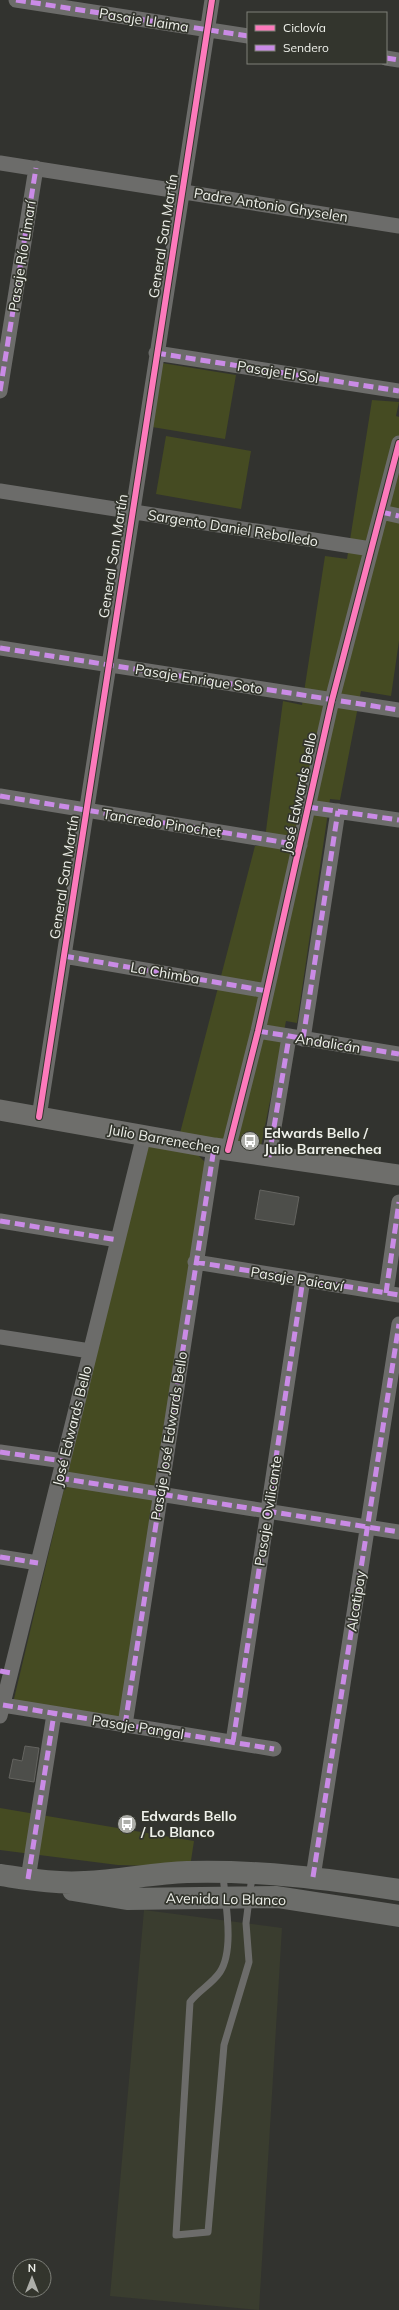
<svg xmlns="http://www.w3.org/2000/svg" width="399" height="2310" font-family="Mulish,sans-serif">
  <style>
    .built { fill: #3a3d2f }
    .green { fill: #454b22 }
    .building { fill: #4d4e4a; stroke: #646460 }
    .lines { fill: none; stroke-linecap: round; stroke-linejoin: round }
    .lane { stroke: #6c6c6a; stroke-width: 7 }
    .street { stroke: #6c6c6a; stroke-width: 15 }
    .secondary { stroke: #6e6e6b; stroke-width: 21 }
    .primary { stroke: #6c6d6a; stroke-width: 22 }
    .quiet { stroke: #ca8be6; stroke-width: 5; stroke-dasharray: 10 5; stroke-linecap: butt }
    .cycleway-casing { stroke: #33352d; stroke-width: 8 }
    .cycleway { stroke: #fd7abc; stroke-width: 6 }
    .labels { text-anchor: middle; stroke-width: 3.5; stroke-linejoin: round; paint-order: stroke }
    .street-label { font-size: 14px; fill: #eff1eb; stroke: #33352d }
    .poi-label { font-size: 14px; font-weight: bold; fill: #eff1eb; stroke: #33352d; text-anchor: start }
  </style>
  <rect width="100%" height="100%" fill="#32332f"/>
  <path class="built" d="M144,1910l138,18 -23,382 -149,-14z"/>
  <path class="green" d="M162,363l74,12 -11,64 -73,-12z
    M372,400l27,2 -3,14 3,1v224l-8,55 -30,-5 -21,109 -10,-1 -33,224 -11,-2 -25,125 -81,-13 75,-287h9l19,-145 19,4 23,-149 22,3z
    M166,436l85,15 -10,58 -85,-15z
    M146,1145l52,10 7,7 -81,558 -111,-17z
    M0,1808l194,33 -4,26 -72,-2 -118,-15z"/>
  <path class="building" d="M260,1190l39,7 -5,28 -39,-6z
    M25,1746l14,2 -5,34 -25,-4 4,-19 9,2z"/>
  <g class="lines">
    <path class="lane" d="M223,1875c2,26 12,74 -3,97 -8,12 -22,19 -30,30l-14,233 32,-3 16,-187 25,-83 -3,-39 6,-47"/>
    <path class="street" d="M16,0l232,36
      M386,58l13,2
      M0,163l399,63
      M156,353l243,38
      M0,391l36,-223
      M0,491l371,58
      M381,512l18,4
      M0,648l399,62
      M0,796l300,49
      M308,807l91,13
      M64,956l203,35
      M258,1031l141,23
      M303,1039l35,-228
      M39,1117l173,-1117
      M228,1150l30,-119 74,-331 67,-257
      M269,1157l20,-120
      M0,1221l118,19
      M195,1262l204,33
      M386,1293l13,-91
      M0,1337l90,14
      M0,1452l63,9
      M59,1478l340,54
      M0,1557l38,6
      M3,1705l271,44
      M0,1716l144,-581
      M125,1725l89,-577
      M233,1742l70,-463
      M313,1877l86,-553
      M28,1879l26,-165"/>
    <path class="secondary" d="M0,1110l214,38 185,27"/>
    <path class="primary" d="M0,1875c28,4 56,9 85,7 34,-1 68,-9 102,-10 72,-2 142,7 212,18
      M73,1890l54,9 150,-2 122,19"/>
    <path class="quiet" d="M16,0l232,36
      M386,58l13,2
      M156,353l243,38
      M0,391l36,-223
      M381,512l18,4
      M0,648l399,62
      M0,796l300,49
      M308,807l91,13
      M64,956l203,35
      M258,1031l141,23
      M303,1039l35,-228
      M269,1157l20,-120
      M0,1221l118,19
      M195,1262l204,33
      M386,1293l13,-91
      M0,1452l63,9
      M59,1478l340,54
      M0,1557l38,6
      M0,1671l11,2
      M3,1705l271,44
      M125,1725l89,-577
      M233,1742l70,-463
      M313,1877l86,-553
      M28,1879l26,-165"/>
    <g class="cycleway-casing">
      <path id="cycleway" d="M39,1117l173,-1117
        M228,1150l30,-119 74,-331 67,-257"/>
    </g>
    <use href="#cycleway" class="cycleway"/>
  </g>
  <defs>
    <g id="bus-disc" transform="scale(1)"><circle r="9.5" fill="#adaea9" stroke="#33352d"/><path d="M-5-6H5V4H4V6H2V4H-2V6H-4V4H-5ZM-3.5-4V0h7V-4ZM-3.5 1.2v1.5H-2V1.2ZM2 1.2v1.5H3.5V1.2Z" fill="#fff"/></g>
  </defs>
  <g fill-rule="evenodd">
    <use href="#bus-disc" x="250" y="1141"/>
    <use href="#bus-disc" x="127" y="1824"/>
  </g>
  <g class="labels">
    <g class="street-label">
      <text transform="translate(144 20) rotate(9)" y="5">Pasaje Llaima</text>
      <text transform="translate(271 205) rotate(9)" y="5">Padre Antonio Ghyselen</text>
      <text transform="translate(163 236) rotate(-81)" y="5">General San Martín</text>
      <text transform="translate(22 256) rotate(-81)" y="5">Pasaje Río Limarí</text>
      <text transform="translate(278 372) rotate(9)" y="5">Pasaje El Sol</text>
      <text transform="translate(233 528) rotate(9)" y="5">Sargento Daniel Rebolledo</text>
      <text transform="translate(113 556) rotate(-81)" y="5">General San Martín</text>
      <text transform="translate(199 679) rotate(9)" y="5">Pasaje Enrique Soto</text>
      <text transform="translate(299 793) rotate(-78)" y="5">José Edwards Bello</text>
      <text transform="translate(162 823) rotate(9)" y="5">Tancredo Pinochet</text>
      <text transform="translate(64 877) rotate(-81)" y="5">General San Martín</text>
      <text transform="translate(165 973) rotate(10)" y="5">La Chimba</text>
      <text transform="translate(328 1043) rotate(9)" y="5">Andalicán</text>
      <text transform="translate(164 1139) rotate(10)" y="5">Julio Barrenechea</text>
      <text transform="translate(297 1279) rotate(9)" y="5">Pasaje Paicaví</text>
      <text transform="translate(72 1426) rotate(-76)" y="5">José Edwards Bello</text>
      <text transform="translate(169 1436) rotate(-81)" y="5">Pasaje José Edwards Bello</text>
      <text transform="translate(268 1511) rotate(-81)" y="5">Pasaje Ovilicante</text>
      <text transform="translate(356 1601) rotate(-81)" y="5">Alcatipay</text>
      <text transform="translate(138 1727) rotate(9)" y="5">Pasaje Pangal</text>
      <text transform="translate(226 1899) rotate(1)" y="5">Avenida Lo Blanco</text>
    </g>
    <g class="poi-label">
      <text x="264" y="1138">Edwards Bello /<tspan x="264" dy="16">Julio Barrenechea</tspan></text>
      <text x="141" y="1821">Edwards Bello<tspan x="141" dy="16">/ Lo Blanco</tspan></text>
    </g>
  </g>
  <rect x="247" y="12" width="140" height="52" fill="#33352d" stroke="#7e8079"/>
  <rect x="255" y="25" width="20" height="6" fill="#fd7abc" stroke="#7e8079"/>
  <text x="283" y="32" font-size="12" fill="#eff1eb">Ciclovía</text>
  <rect x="255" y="45" width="20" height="6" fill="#ca8be6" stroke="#7e8079"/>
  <text x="283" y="52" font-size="12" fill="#eff1eb">Sendero</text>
  <g transform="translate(32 2278)"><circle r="19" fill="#33352d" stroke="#7e8079"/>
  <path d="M0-3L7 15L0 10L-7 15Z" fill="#adaea9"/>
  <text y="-6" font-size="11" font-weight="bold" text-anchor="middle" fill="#eff1eb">N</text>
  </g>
</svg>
